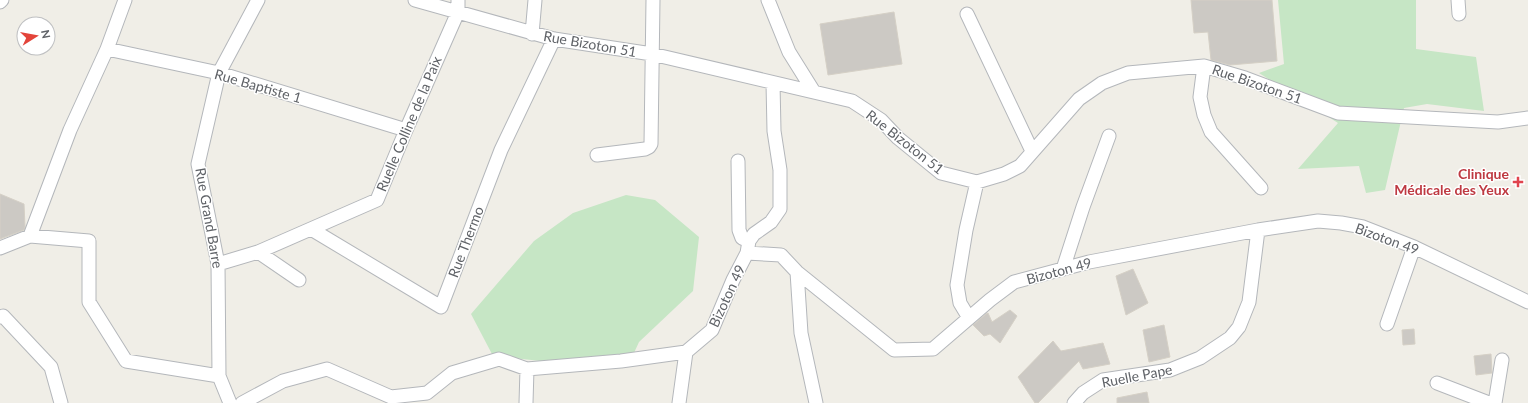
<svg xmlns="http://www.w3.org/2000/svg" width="1528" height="403" font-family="Lato,sans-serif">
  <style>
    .green { fill: #c6e6c5 }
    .building { fill: #ccc9c4; stroke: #d5d0c6 }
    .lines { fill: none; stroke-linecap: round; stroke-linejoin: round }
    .minor-casing { stroke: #b4b7bb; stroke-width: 15 }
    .minor { stroke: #fff; stroke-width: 13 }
    .health-dot { fill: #e0444e; stroke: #fff; stroke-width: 1.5 }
    .labels { text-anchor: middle; stroke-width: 3; stroke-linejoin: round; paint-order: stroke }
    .street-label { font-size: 14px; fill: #5f6267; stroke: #fff }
    .health-label { font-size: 14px; font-weight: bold; fill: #be3a42; stroke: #fff; text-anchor: end }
  </style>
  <rect width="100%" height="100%" fill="#f0eee7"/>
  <path class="green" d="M1278,0h138v49l60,8 8,54 -57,-7 -23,4 -19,82 -19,3 -7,-27 -61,3 40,-46 -79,-50 25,-9z
    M626,195l29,5 44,37 -6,54 -54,51 -11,24h-40l-95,-10 -22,-42 63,-73 39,-28z"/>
  <path class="building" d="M1191,0h81l5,61 -47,4 -19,-5 -3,-28 -14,1z
    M894,12l8,52 -74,11 -8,-51z
    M0,194l24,10 1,23 -1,3 -24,9z
    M1133,269l15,34 -22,12 -10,-39z
    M1010,310l7,6 -17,27 -10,-9 -6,2 -11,-11 13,-11 2,-1 4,9z
    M1164,325l6,32 -21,5 -6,-32z
    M1414,329l1,15 -12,1 -1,-15z
    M1053,341l8,10 42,-8 7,21 -27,5 -4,-8 -41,42h-3l-17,-26z
    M1491,354l1,19 -16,2 -2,-19z
    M1147,392l2,11h-32v-5z"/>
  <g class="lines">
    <g class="minor-casing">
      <path id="minor" d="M415,0l139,39 98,15 200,47 29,19 17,18 43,35 36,9 27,-8 16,-8 59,-67 23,-16 26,-10 76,-7 41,12 93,35 160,9 30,-4
        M768,0l21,52 25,40
        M1458,0l1,14
        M0,2l2,-2
        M967,14l65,137
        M532,34l3,-34
        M107,49l112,24 187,57
        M1204,66l-4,31 4,18 7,17 50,56
        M597,155l48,-6 4,-2 2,-3 2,-144
        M738,161l1,69 3,8 7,3
        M311,229l130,78 60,-157 53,-111
        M30,236l40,-106 37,-81 18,-49
        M0,248l30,-12 59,5v61l37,59 93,15
        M258,252l41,28
        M747,253l2,-12 5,-7 17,-12 9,-13v-39l-6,-39 -1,-48
        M218,264l40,-12 119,-52 29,-70 52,-118v-12
        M1063,269l20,-62 26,-71
        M797,272l4,61 15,70
        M0,317l3,-1 48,51 10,36
        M969,318l-9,-15 -3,-18 9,-55 11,-48
        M1387,324l27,-77
        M686,352l26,-22 21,-50 14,-27 34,2 16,17 97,78 39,-1 57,-49 24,-18 75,-20 169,-32 60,-9 23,2 22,4 51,20 114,55
        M1437,383l52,20
        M230,403l-11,-27 -1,-112 -20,-100 21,-91 39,-73
        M242,403l41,-22 44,-12 64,28 36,-4 25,-20 47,-14 28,10 94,-8 65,-9
        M526,403l1,-34
        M679,403l7,-51
        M1074,403l9,-10 20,-13 67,-10 30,-12 30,-20 9,-11 10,-25 9,-72
        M1495,403l7,-43"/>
    </g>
    <use href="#minor" class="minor"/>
  </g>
  <path class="health-dot" d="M1516 176h4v4h4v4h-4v4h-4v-4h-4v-4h4z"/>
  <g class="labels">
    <g class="street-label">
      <text transform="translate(590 44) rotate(10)" y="5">Rue Bizoton 51</text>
      <text transform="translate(1257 84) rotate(19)" y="5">Rue Bizoton 51</text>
      <text transform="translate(258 86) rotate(16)" y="5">Rue Baptiste 1</text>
      <text transform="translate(409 124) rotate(-67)" y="5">Ruelle Colline de la Paix</text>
      <text transform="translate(905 142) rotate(38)" y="5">Rue Bizoton 51</text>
      <text transform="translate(209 218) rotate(80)" y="5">Rue Grand Barre</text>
      <text transform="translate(1387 239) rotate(20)" y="5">Bizoton 49</text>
      <text transform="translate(466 242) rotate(-69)" y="5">Rue Thermo</text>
      <text transform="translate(1059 271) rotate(-15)" y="5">Bizoton 49</text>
      <text transform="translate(727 296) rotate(-65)" y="5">Bizoton 49</text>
      <text transform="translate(1137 376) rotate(-11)" y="5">Ruelle Pape</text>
    </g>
    <g class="health-label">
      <text x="1509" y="179">Clinique<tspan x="1509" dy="16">Médicale des Yeux</tspan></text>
    </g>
  </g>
  <g transform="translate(36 36) rotate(79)"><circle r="19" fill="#ffffff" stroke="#bfc0c2"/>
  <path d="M0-3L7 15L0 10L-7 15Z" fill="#e3443a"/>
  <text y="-6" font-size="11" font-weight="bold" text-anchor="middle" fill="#5f6267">N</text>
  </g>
</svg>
